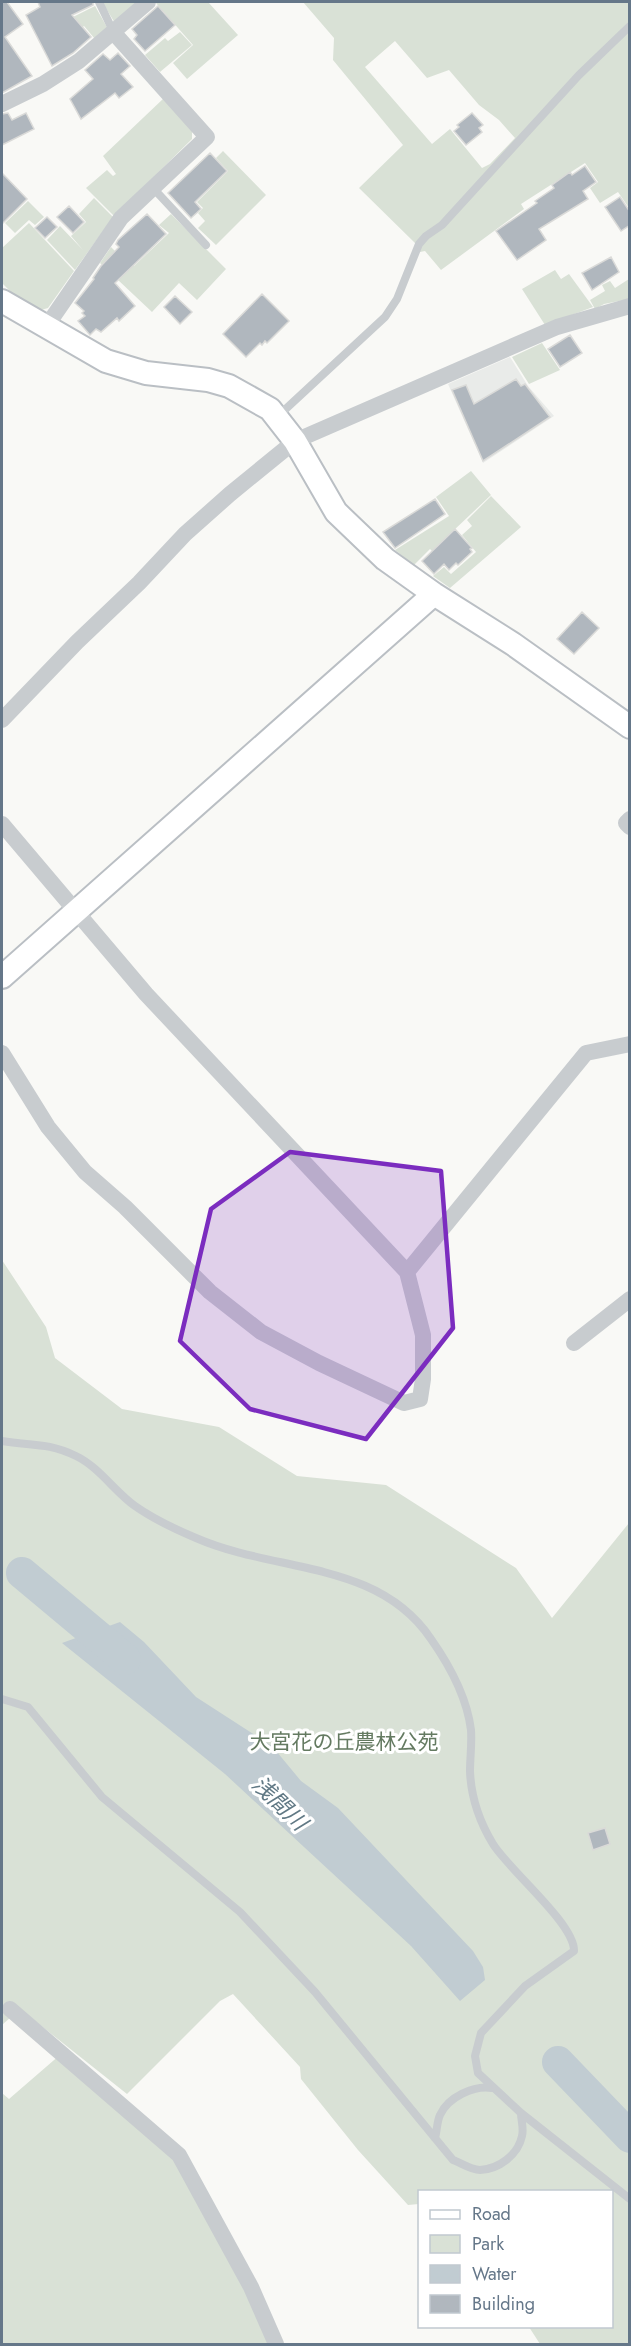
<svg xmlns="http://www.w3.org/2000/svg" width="631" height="2346" font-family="Jost,'Noto Sans JP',sans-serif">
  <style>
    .built { fill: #e9ebe9 }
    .green { fill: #d9e1d6; fill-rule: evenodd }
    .water { fill: #c1ccd2 }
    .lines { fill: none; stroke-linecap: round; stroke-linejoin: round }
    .river { stroke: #c1ccd2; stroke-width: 32 }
    .building { fill: #b0b7be; stroke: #dadad8; stroke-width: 1.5 }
    .secondary-casing { stroke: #babfc4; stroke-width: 26 }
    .lane { stroke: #c8cccf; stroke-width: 8 }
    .street { stroke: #c8cccf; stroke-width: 16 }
    .secondary { stroke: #fff; stroke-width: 22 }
    .marked { fill: #7b2cbf; fill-opacity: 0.2; stroke: #7b2cbf; stroke-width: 4.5; stroke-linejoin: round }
    .labels { text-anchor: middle; stroke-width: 6; stroke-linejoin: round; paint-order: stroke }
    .park-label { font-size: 21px; fill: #647a61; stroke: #fff }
    .water-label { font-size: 22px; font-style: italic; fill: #617985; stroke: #fff }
  </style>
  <rect width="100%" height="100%" fill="#f9f9f6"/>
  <path class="built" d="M510,357l18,29 26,30 -71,47 -35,-79z"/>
  <path class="green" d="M102,2h37l-24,21z
    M158,2h50l30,33 -51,44 -14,-16 20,-18 -37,-42z
    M303,2h326v206l-11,-16 -18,11 -10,-15 8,-6 -13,-19 -64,41 3,5 -83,61 -16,-19 -5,1 -5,-9 -56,-55 44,-43 -70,-85 1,-22zM395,41l32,37 22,-8 30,35 20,15 16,18 -25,26 -8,4 -32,-39 -18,15 -67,-77z
    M95,6l13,23 -13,10 -11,-13 -11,9 -6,-15z
    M180,32l12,13 -32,27 -15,-17 20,-17 3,3z
    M164,98l28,33v8l-78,77 -28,-28 21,-18 6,6 3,-2 -13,-18z
    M223,151l43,44 -50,50 -18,-17 7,-7 -7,-8 5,-5 -6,-6 31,-31 -12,-13z
    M94,198l19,19 -38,53 -28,-30 13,-14 23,24 -12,-14 15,-14 -7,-8z
    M28,201l16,16 -9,8 -6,-5 -14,13 -10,-10z
    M171,214l55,55 -29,31 -18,-17 -27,29 -52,-49 11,-16 19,19 2,-2 2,2 35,-33 -10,-8z
    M29,223l45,48 -26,37 -7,2 -29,-17 -10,-10v-35z
    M555,270l6,9 8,-5 24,33 -48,18 -23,-36z
    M629,279v20l-25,5 -9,5 -5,-9 15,-9 -3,-6 8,-4 5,7z
    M542,343l18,27 -31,14 -17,-27z
    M471,471l20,24 -59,56 -2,-2 -16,16 -19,-15 54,-34 -13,-19z
    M491,496l30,31 -71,61 -17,-12 11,-9 7,7 25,-22 -14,-17 10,-9 -5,-6z
    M2,1260l44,67 9,31 67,51 97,18 78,49 89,9 130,83 36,50 77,-95v821h-89l-11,-17 83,-1v-134h-192l-1,12 -11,1 -50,-55 -57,-71 -1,-12 -67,-73 -13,7 -93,93 -107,-85 -18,16z
    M61,2054l118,101 92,189h-269v-251l7,6z"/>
  <path class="water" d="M120,1622l24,20 52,55 76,49 29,35 37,27 135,143 10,16 2,13 -25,21 -49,-55 -186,-172 -163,-131z"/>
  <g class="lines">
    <path class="river" d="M22,1573l103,86
      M558,2062l72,75"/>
  </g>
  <path class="building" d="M2,2h5l16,22 -18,13 27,39 -30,17z
    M38,2h55v3l-21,10 19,22 -18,16 -21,13 -26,-51 14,-8z
    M158,6l17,19 -30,26 -11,-12 3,-4 -5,-6z
    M118,53l12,13 -9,8 12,13 -14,11 -4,-5 -34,26 -11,-20 23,-20 -8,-9 18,-16 7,6z
    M8,113l4,7 14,-7 8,16 -32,16v-31z
    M472,113l11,12 -4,3 3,4 -16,13 -12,-14 5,-4 -2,-2z
    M210,153l17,18 -32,31 6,7 -10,9 -23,-25z
    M585,166l11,16 -13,9 5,8 -49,30 7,11 -29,20 -21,-29 41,-28 -2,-2 19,-13 -2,-3 18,-13 2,3z
    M2,173l25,26 -25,25z
    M620,197l10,15v13l-9,6 -16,-24z
    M69,206l15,16 -11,11 -16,-16z
    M147,214l19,20 -51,49 20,23 -16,15 -2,-3 -16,14 -5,-3 -6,6 -12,-14 7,-5 -3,-3 2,-2 -9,-8 19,-24 -1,-1 8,-12 18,-19 -3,-3 2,-4z
    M47,217l10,10 -12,11 -10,-10z
    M611,257l8,15 -27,18 -10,-17z
    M262,294l27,27 -22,22 -2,-2 -3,4 -2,-2 -14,14 -23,-23z
    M175,296l17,16 -12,12 -16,-17z
    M570,335l12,18 -22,14 -12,-18z
    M516,379l5,7 4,-2 25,33 -67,44 -31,-71 14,-5 8,19z
    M435,499l10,15 -50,34 -12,-16z
    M455,529l17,19 -2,1 2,3 -14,13 -2,-2 -7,7 -5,-6 -10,10 -12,-13z
    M582,612l17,16 -25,26 -17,-15z
    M605,1828l5,16 -17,6 -5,-17z"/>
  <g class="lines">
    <g class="secondary-casing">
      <path id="secondary" d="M2,301l104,60 40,12 62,7 21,6 41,23 25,32 41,71 49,47 49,35 79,50 117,83
        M2,977l432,-383"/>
    </g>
    <path class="lane" d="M99,2l15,31
      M153,188l53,57
      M277,417l108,-100 12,-18 22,-55 7,-8 16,-11 137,-150 51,-49
      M2,1441c29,5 45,1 74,15 23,11 39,36 59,50 17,12 42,24 61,32 80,35 182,22 235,101 19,27 36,59 40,91 1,14 -1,28 -1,41 1,27 9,50 23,73 16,26 82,80 81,107l-49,35 -44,47 -6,23 3,17 43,40 109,86
      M2,1699l26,8 74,90 138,115 75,80 138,168c8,3 18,10 27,10 19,-1 38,-15 42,-34 2,-7 -1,-16 -1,-23
      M435,2138c2,-7 2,-17 5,-23 8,-18 34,-30 52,-27"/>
    <path class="street" d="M2,104l41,-20 36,-23 69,-59
      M46,327l75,-109 86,-81 -93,-104
      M2,720l75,-78 62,-59 46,-49 45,-40 65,-53 262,-114 73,-21
      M630,819l-4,4 4,4
      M2,824l144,170 261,278 179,-219 44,-9
      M2,1053l46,74 37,45 40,35 85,85 51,40 58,31 85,40 16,-4 3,-20v-44l-16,-63
      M574,1343l56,-44
      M10,2009l169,146 72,132 25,57"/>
    <use href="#secondary" class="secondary"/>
  </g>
  <path class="marked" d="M290,1152l151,19 12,157 -87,111 -116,-30 -70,-68 31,-132z"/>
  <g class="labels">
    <g class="park-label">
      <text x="344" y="1749">大宮花の丘農林公苑</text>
    </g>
    <g class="water-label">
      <text transform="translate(280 1803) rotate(44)" y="8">浅間川</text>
    </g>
  </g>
  <rect width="631" height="2346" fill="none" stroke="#657789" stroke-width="6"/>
  <rect x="418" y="2190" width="195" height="138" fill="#ffffff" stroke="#c1c9d0" stroke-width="1.5"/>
  <rect x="430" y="2210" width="30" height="9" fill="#ffffff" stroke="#c1c9d0" stroke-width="1.5"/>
  <text x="472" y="2220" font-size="18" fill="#657789">Road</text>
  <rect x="430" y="2235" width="30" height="18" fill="#d9e1d6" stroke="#c1c9d0" stroke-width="1.5"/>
  <text x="472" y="2250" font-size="18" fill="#657789">Park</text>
  <rect x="430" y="2265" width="30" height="18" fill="#c1ccd2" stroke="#c1c9d0" stroke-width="1.5"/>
  <text x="472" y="2280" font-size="18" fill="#657789">Water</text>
  <rect x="430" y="2295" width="30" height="18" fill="#b0b7be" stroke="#c1c9d0" stroke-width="1.5"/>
  <text x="472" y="2310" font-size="18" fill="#657789">Building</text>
</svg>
